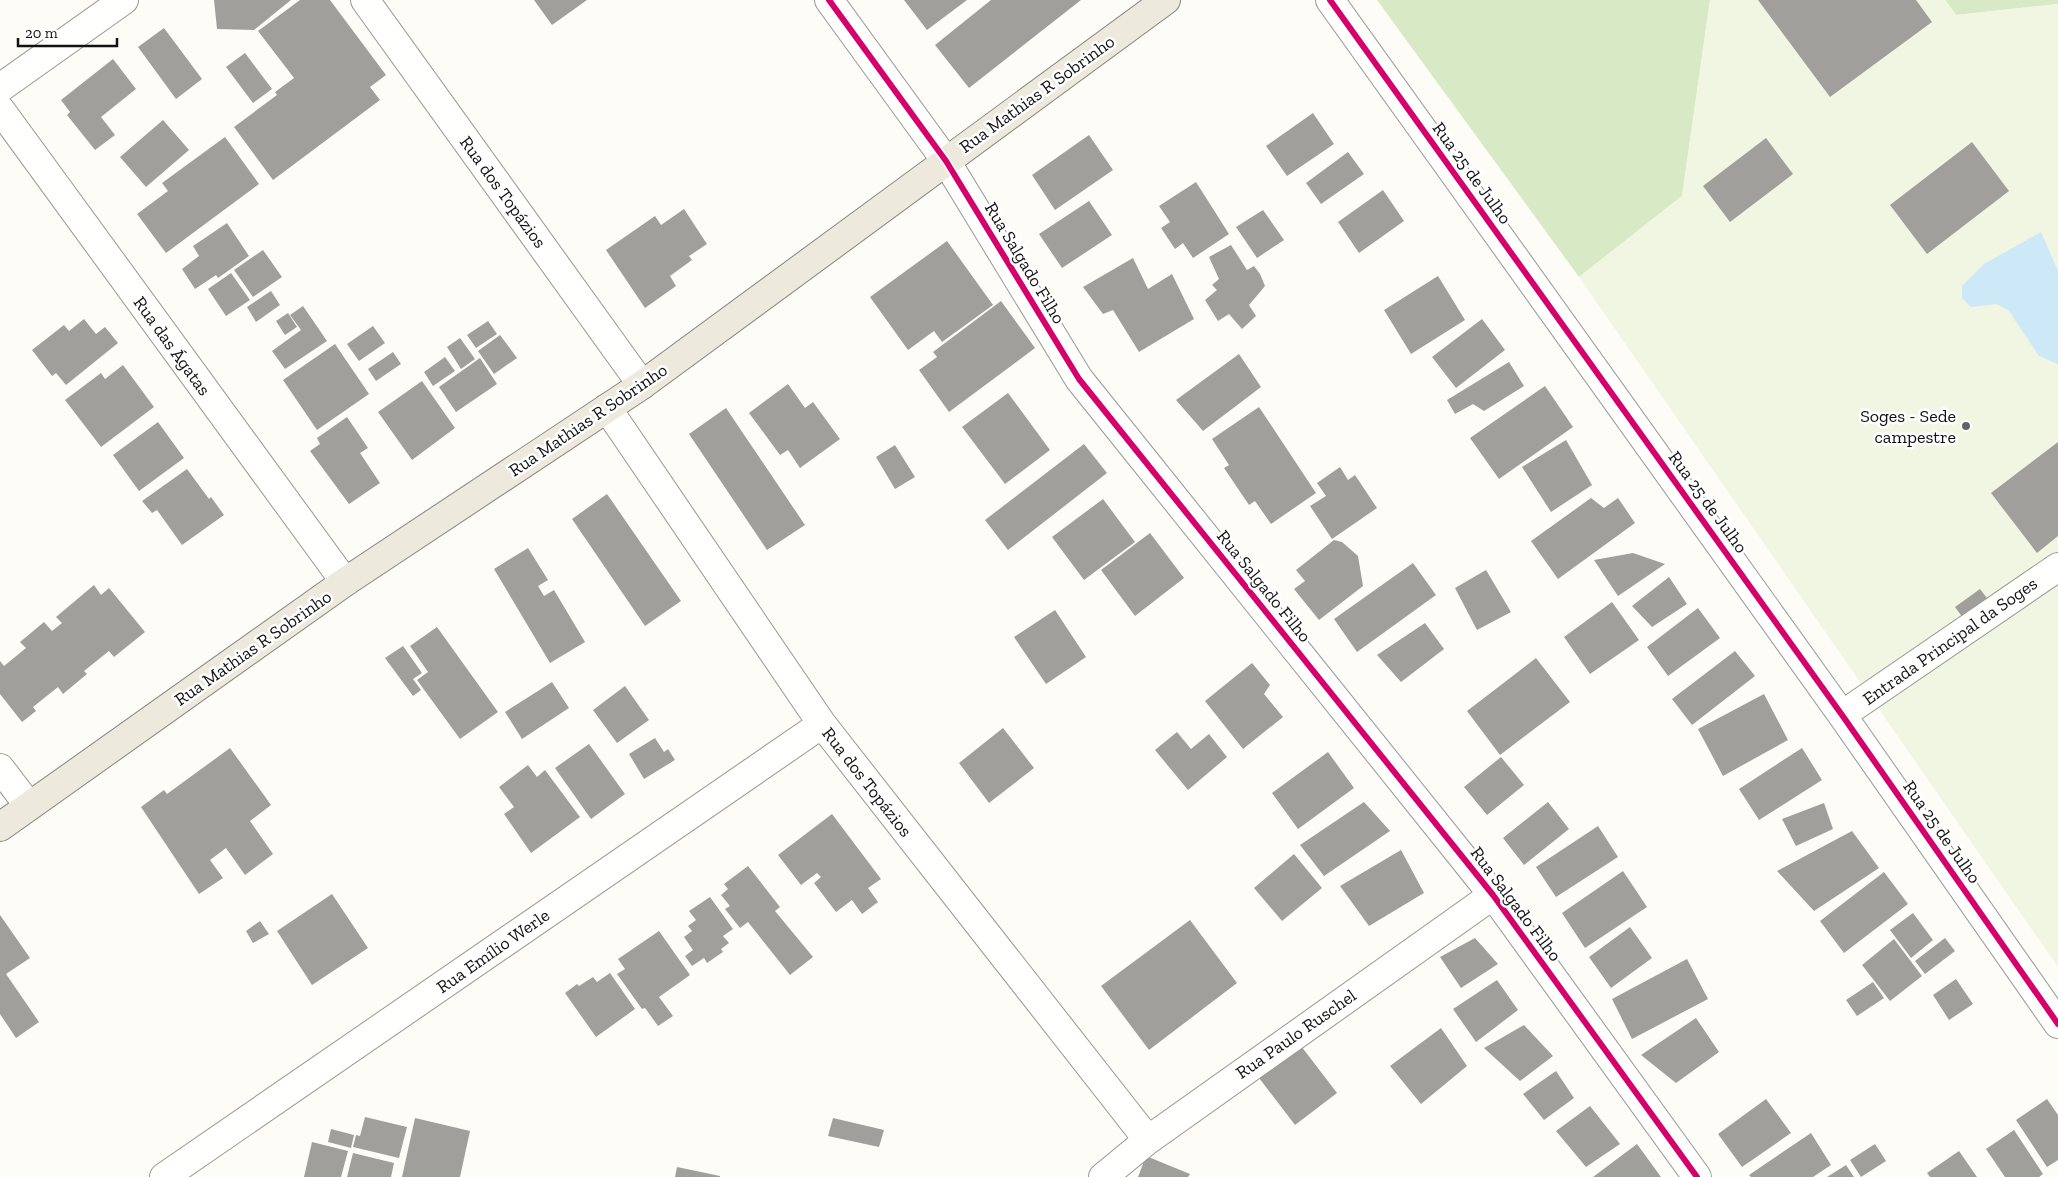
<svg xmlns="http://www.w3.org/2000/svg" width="2058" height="1177" font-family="'Zilla Slab',serif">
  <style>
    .forest { fill: #d8eac5 }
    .pitch { fill: #f0f6e1 }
    .water { fill: #cde8f7 }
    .building { fill: #a19f9c }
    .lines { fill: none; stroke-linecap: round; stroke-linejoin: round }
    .minor-casing { stroke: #979795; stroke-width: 30 }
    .major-casing { stroke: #858482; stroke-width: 30 }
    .minor { stroke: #fffffe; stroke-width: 28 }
    .major { stroke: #ede9dc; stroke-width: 28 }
    .cycleway-casing { stroke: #fff; stroke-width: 9 }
    .cycleway { stroke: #d6006c; stroke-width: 6 }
    .poi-dot { fill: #646362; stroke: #fff; stroke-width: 2 }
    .labels { text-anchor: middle; stroke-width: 5; stroke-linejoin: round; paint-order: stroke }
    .street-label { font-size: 18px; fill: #111; stroke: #fff }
    .poi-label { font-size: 18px; fill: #111; stroke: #fff; text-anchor: end }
  </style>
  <rect width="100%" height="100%" fill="#fdfcf7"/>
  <path class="forest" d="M1377,0h333l-28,196 -103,81z
    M1945,0h113v4l-102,11z"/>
  <path class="pitch" d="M1710,0h235l11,15 102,-11v963l-479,-690 103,-81z"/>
  <path class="water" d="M2041,232l17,39v93l-19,-8 -30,-45 -12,-7 -26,3 -9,-9v-12l22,-22z"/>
  <path class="building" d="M214,0h77l-37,30 -37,-1z
    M300,0h30l56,75 -16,12 10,13 -107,80 -39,-53 43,-32 -2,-3 19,-14 -36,-47z
    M534,0h53l-35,25z
    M904,0h63l-40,30z
    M991,0h90l-112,88 -34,-43z
    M1758,0h158l16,22 -102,75z
    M164,28l38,51 -26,20 -38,-52z
    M245,53l27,36 -19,14 -27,-36z
    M113,59l23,30 -35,28 14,18 -20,15 -28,-35 3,-3 -9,-12z
    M1313,113l21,31 -47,32 -21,-30z
    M163,120l26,30 -43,37 -26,-30z
    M1089,135l24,35 -58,40 -23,-35z
    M225,137l34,47 -93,69 -29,-39 31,-23 -6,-8z
    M1766,138l27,36 -63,48 -27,-36z
    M1972,142l37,49 -82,63 -37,-49z
    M1348,152l16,22 -43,30 -15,-21z
    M1196,182l33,52 -36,24 -10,-15 -8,6 -14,-21 9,-6 -11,-16z
    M1383,190l21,31 -45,32 -21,-31z
    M1089,201l23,34 -50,33 -23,-34z
    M684,209l23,35 -18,12 3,4 -22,16 6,10 -31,22 -39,-58 49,-34 6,9z
    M1263,210l21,30 -27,18 -21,-31z
    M227,223l22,33 -31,22 -2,-3 -21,14 -13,-20 17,-13 -6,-10z
    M947,241l46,64 -51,37 -8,-11 -26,19 -38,-53z
    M1231,245l16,25 7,-4 6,8 5,12 -16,19 7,11 -14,13 -13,-15 -11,7 -13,-21 12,-10 -5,-5 7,-6 -10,-22z
    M263,250l19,27 -29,20 -19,-27z
    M1133,258l15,31 24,-15 22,45 -55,33 -26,-42 -10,4 -20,-27z
    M231,273l19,27 -24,16 -18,-27z
    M1438,276l27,44 -54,34 -27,-44z
    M271,291l9,14 -24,17 -9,-15z
    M1001,301l34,47 -86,64 -30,-42 18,-13 -4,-5z
    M303,306l24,35 -42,28 -13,-18 29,-21 -11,-15z
    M288,313l9,14 -12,8 -9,-14z
    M84,319l12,15 9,-7 13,16 -52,42 -10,-12 -4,3 -20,-26 32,-25 5,6z
    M1482,319l23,31 -49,38 -24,-31z
    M488,321l9,13 -21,14 -9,-13z
    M373,326l12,17 -26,18 -12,-17z
    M500,335l17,23 -23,16 -16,-23z
    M460,338l15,21 -14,10 -14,-22z
    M335,344l34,50 -52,36 -34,-50z
    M393,352l8,12 -25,17 -8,-12z
    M1239,354l22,33 -58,44 -27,-31z
    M445,357l10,14 -22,15 -9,-14z
    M480,358l17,26 -41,28 -17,-25z
    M1509,362l15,24 -40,25 -11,-7 -18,10 -8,-14z
    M123,365l31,42 -53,40 -36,-47 36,-27 4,6z
    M422,381l33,47 -43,32 -34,-48z
    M788,384l17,24 8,-6 27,37 -40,29 -12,-18 -8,5 -31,-42z
    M1545,386l28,41 -74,52 -29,-41z
    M1008,393l42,57 -45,34 -43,-57z
    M1259,407l57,86 -45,31 -16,-23 -6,4 -25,-37 5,-3 -17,-26z
    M726,408l79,117 -38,25 -78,-116z
    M347,417l21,31 -8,5 20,30 -31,21 -39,-53 10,-7 -3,-6z
    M158,422l26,36 -45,33 -26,-36z
    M1566,440l26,45 -41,27 -29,-45z
    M2058,442v94l-21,17 -46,-60z
    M1084,444l23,29 -99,77 -23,-30z
    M895,445l20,32 -20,12 -19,-32z
    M1340,467l8,13 7,-5 22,33 -45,31 -22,-33 16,-10 -9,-13z
    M187,469l22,30 2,-2 13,18 -42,30 -25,-35 -5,3 -10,-12z
    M607,494l74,107 -36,25 -73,-107z
    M1591,498l13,10 14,-10 17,25 -77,56 -27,-38z
    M1103,499l32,43 -51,38 -32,-43z
    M1150,533l34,45 -49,38 -34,-46z
    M1334,540l8,2 16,14 5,30 -44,34 -25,-31 11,-8 -9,-11z
    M528,548l20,32 -10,6 6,10 10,-6 31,52 -35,21 -56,-94z
    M1633,553l32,11 -47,32 -24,-36z
    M1413,563l23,32 -79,57 -23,-33z
    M1486,570l25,42 -34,18 -22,-42z
    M1669,577l18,27 -35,23 -20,-21z
    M94,585l7,10 8,-7 36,44 -31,25 -5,-6 -25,20 3,3 -24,20 -5,-7 -25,20 3,4 -14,11 -22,-28v-33l4,5 22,-18 -6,-6 24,-20 8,9 10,-8 -6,-6z
    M1980,589l13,17 -25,19 -13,-18z
    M1612,602l27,38 -49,34 -26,-37z
    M1698,608l22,30 -52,38 -21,-29z
    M1055,610l31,47 -40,27 -32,-47z
    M1425,623l19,26 -43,33 -24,-27z
    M437,627l61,85 -38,27 -43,-59 11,-8 -18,-26z
    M403,646l19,27 -9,6 8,11 -8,6 -28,-38z
    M1735,651l20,25 -63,49 -20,-26z
    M1536,658l34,44 -70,53 -33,-44z
    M1252,663l18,22 -6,9 19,23 -40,32 -38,-48z
    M552,682l17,26 -47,31 -17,-27z
    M625,686l24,34 -32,23 -24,-33z
    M1764,694l24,46 -65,36 -25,-47z
    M1003,728l31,40 -45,35 -30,-40z
    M1177,732l14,17 18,-15 18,23 -39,33 -33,-40z
    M655,738l9,14 4,-3 7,11 -31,19 -15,-25z
    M589,744l36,50 -34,25 -36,-51z
    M230,748l41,57 -21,16 23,33 -28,21 -19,-27 -16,12 13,18 -24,16 -58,-87 23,-17 3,4z
    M1802,748l20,32 -63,40 -20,-31z
    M1328,752l26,36 -56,41 -26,-36z
    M1501,757l23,28 -37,30 -23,-28z
    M528,765l9,12 8,-7 35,47 -49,36 -27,-39 10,-7 -15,-20z
    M1364,802l26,29 -66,45 -24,-31z
    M1548,802l21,27 -45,36 -21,-27z
    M1824,803l9,26 -37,17 -14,-27z
    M832,814l49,65 -13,9 10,14 -16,12 -10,-14 -16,12 -22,-29 7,-6 -4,-4 -16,12 -23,-30z
    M1598,826l20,31 -62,40 -20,-30z
    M1852,831l27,37 -65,43 -37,-40z
    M1401,850l23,43 -55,33 -29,-40z
    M1294,854l28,34 -40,33 -28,-33z
    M748,866l32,41 -5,4 38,46 -23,18 -42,-53 -8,6 -15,-19 5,-3 -9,-11 7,-6 -4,-5z
    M1623,871l24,36 -62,41 -23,-35z
    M1884,872l24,32 -64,49 -24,-32z
    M332,894l36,54 -56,37 -35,-54z
    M710,897l23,32 -10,7 6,7 -8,6 2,3 -16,11 -3,-5 -12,8 -7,-10 8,-6 -9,-13 8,-6 -4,-5 8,-6 -7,-9z
    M1913,913l20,27 -22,18 -21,-28z
    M0,915l30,43 -24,16 33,48 -23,16 -16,-24z
    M1190,920l47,63 -88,67 -48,-64z
    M260,921l9,13 -16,9 -7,-12z
    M1630,927l22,31 -41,30 -22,-31z
    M659,931l31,44 -31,22 14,19 -15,10 -13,-18 -3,1 -25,-35 8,-5 -7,-10z
    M1475,938l23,26 -37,24 -21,-31z
    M1945,938l10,13 -30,23 -10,-13z
    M1894,939l28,37 -32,25 -28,-36z
    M1687,959l21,40 -76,40 -20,-40z
    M610,973l25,36 -39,28 -31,-44 12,-9 2,2 14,-9 4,5z
    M1956,979l17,25 -24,16 -16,-25z
    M1497,980l21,30 -42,32 -23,-33z
    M1873,982l11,16 -27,18 -11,-16z
    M1696,1018l23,34 -43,31 -35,-28z
    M1524,1025l29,31 -33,25 -36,-33z
    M1441,1028l26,38 -46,38 -31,-38z
    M1298,1042l39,51 -42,32 -39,-51z
    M1556,1071l18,27 -30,22 -21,-26z
    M1766,1099l25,34 -49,34 -24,-33z
    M2047,1099l11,16v45l-11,7 -31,-47z
    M1590,1106l30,38 -34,23 -30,-36z
    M365,1117l42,10 -8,31 -46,-11 3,-12 4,1z
    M415,1118l55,13 -10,46h-58z
    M833,1118l51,12 -5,17 -51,-11z
    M331,1129l23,6 -3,13 -23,-6z
    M2014,1130l29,44 -4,3h-34l-19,-28z
    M1811,1133l20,32 -18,12h-62l-2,-2z
    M312,1142l36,9 -7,26h-37z
    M1637,1144l24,33h-68z
    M1875,1144l11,17 -25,16 -11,-17z
    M1959,1151l18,26h-47l-3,-4z
    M353,1153l41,10 -3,14h-44z
    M1146,1156l44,18 -2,3h-50z
    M1846,1165l8,12h-27z
    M677,1167l43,9v1h-45z"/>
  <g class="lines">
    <g class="minor-casing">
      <path id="minor" d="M365,0l277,385
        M829,0l117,161 133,218 414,516 204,282
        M1330,0l512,715 216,309
        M0,88l124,-88
        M0,109l345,473
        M607,408l215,316 326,416
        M1842,715l216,-148
        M0,768l29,38
        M164,1177l658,-453
        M1103,1177l45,-37 345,-245"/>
    </g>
    <g class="major-casing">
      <path id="major" d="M0,827l345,-245 297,-197 524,-385"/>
    </g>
    <use href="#minor" class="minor"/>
    <use href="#major" class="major"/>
    <g class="cycleway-casing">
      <path id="cycleway" d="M829,0l117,161 133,218 414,516 204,282
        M1330,0l512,715 216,309"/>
    </g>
    <use href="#cycleway" class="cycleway"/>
  </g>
  <circle class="poi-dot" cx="1966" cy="426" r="5"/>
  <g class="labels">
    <g class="street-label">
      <text transform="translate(1037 94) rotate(-36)" y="6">Rua Mathias R Sobrinho</text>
      <text transform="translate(1472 173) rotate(54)" y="6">Rua 25 de Julho</text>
      <text transform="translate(503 192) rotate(54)" y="6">Rua dos Topázios</text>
      <text transform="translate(1025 263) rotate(59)" y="6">Rua Salgado Filho</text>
      <text transform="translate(172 346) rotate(54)" y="6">Rua das Ágatas</text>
      <text transform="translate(588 420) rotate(-34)" y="6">Rua Mathias R Sobrinho</text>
      <text transform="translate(1708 502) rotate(54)" y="6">Rua 25 de Julho</text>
      <text transform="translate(1264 586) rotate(51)" y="6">Rua Salgado Filho</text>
      <text transform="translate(1950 641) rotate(-35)" y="6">Entrada Principal da Soges</text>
      <text transform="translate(253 648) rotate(-35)" y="6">Rua Mathias R Sobrinho</text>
      <text transform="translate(867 782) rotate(52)" y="6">Rua dos Topázios</text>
      <text transform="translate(1942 832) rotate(55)" y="6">Rua 25 de Julho</text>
      <text transform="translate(1516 904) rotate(53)" y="6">Rua Salgado Filho</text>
      <text transform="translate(493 951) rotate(-35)" y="6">Rua Emílio Werle</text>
      <text transform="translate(1296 1034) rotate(-35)" y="6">Rua Paulo Ruschel</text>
    </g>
    <g class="poi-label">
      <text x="1956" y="422">Soges - Sede<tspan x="1956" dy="21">campestre</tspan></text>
    </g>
  </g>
  <path d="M18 38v8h99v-8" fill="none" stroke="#111111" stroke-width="2.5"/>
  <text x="25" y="38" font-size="15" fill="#111111" stroke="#ffffff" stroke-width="4" paint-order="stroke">20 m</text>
</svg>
